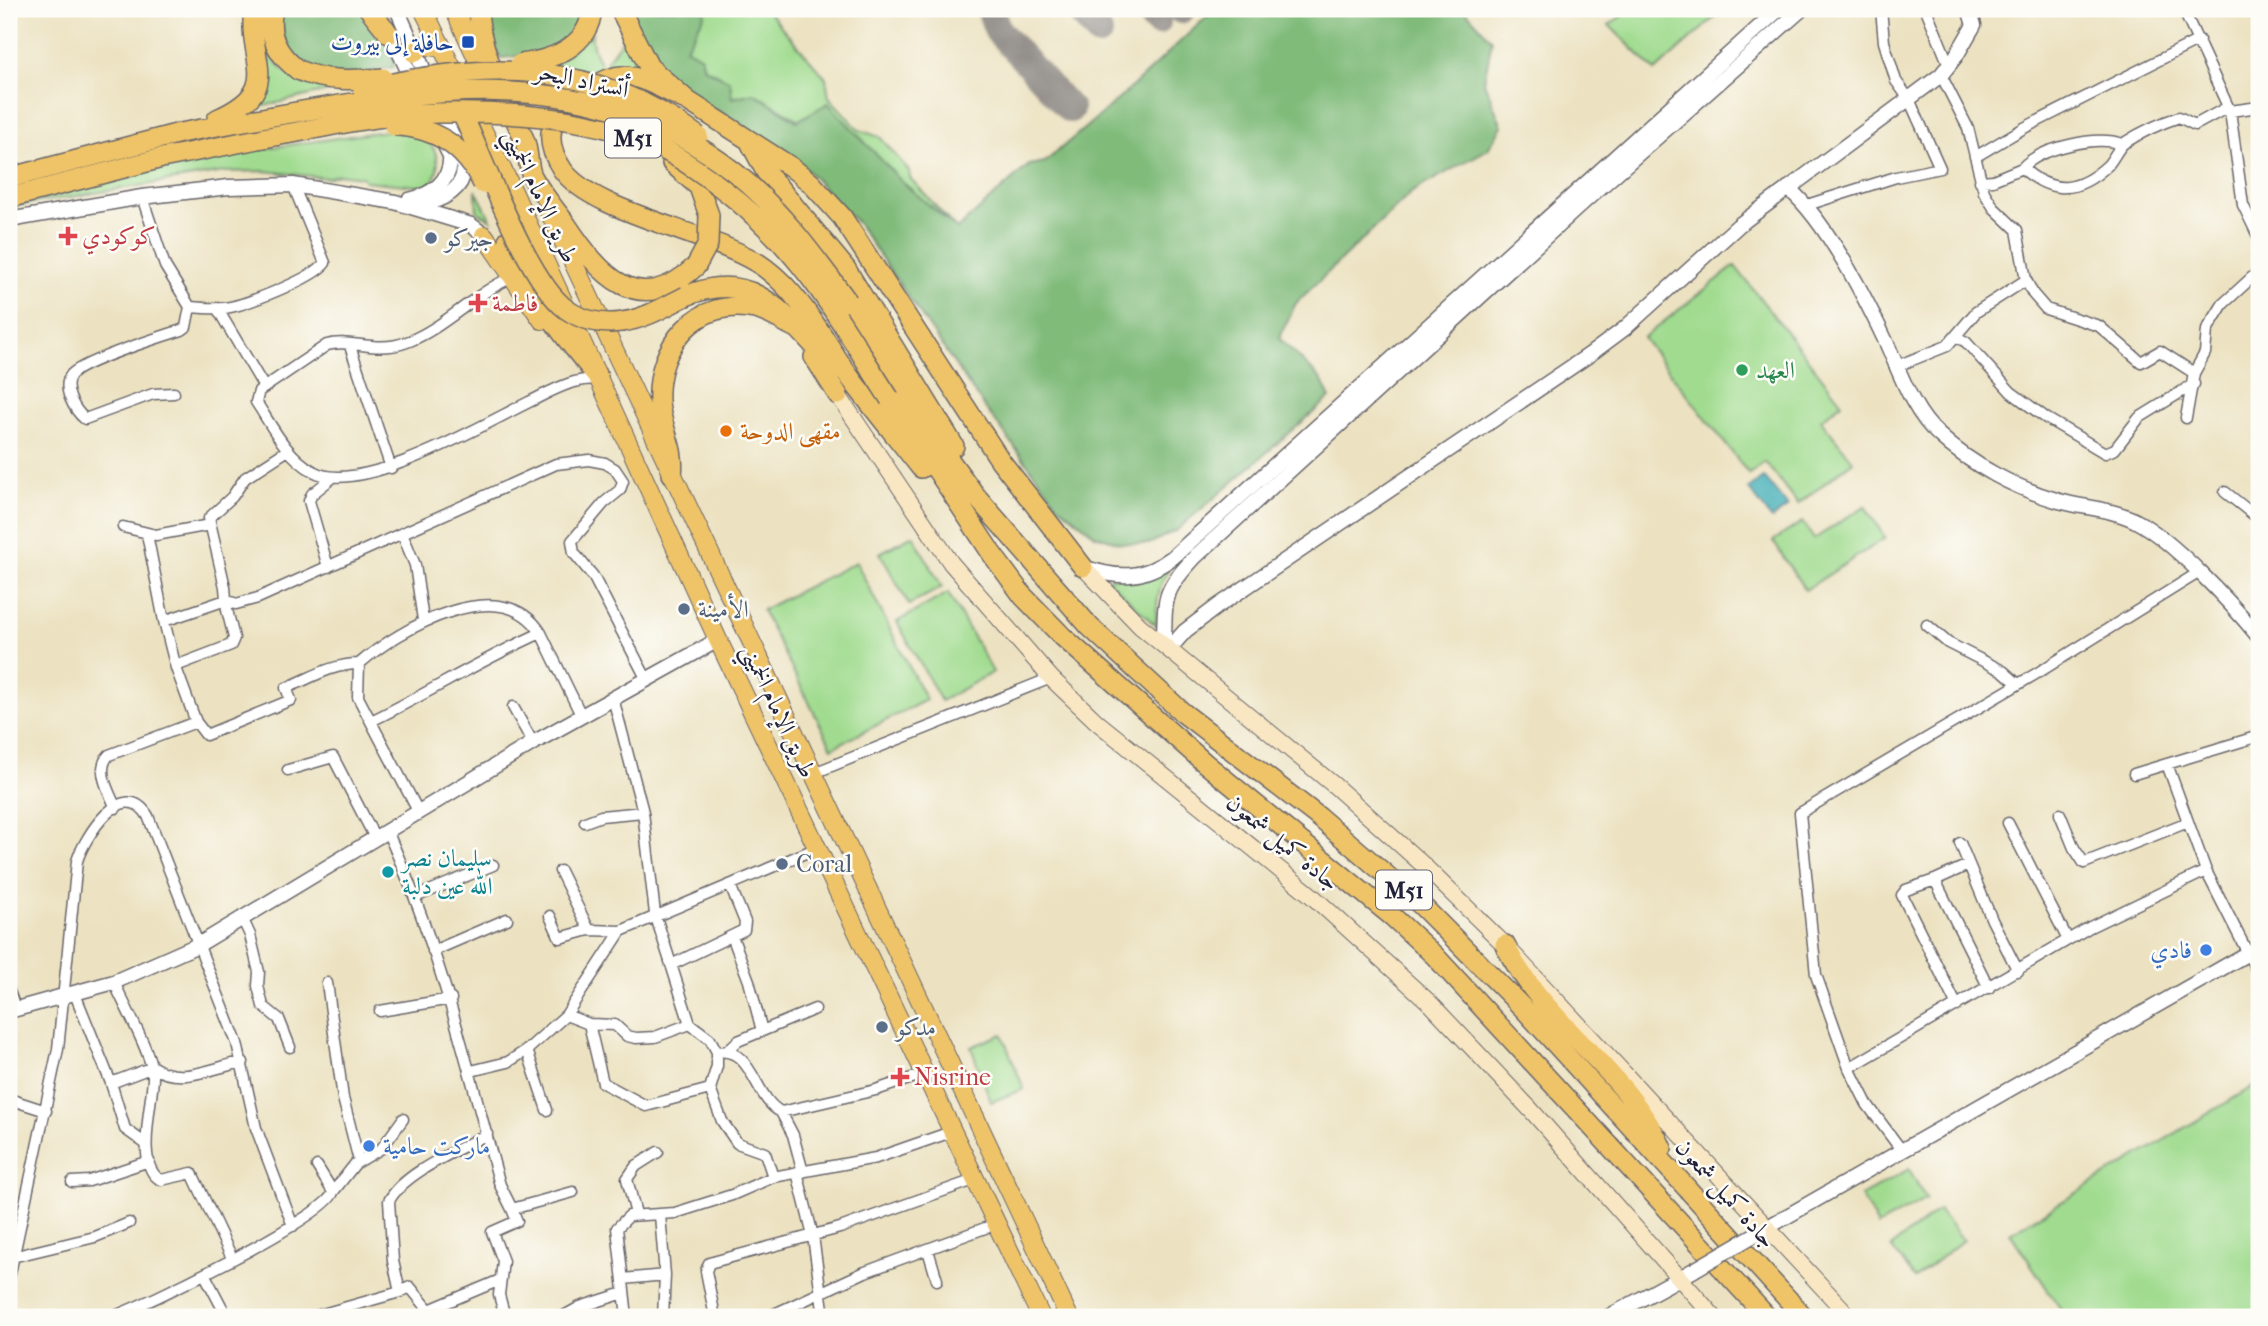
<svg xmlns="http://www.w3.org/2000/svg" width="2268" height="1326" font-family="'IM FELL French Canon',Amiri,serif">
  <style>
    .green { fill: #a0db8f; stroke: #617e65; stroke-width: 2 }
    .forest { fill: #80bb7a; stroke: #516e5a; stroke-width: 2 }
    .water { fill: #3aacb5; stroke: #2e6778; stroke-width: 2 }
    .lines { fill: none; stroke-linecap: round; stroke-linejoin: round }
    .taxiway { stroke: #87827e; stroke-width: 28 }
    .minor-casing { stroke: #69656a; stroke-width: 13 }
    .tertiary-casing { stroke: #69656a; stroke-width: 17 }
    .secondary-casing { stroke: #69656a; stroke-width: 18 }
    .trunk-casing { stroke: #69656a; stroke-width: 20 }
    .motorway-casing { stroke: #69656a; stroke-width: 22 }
    .minor { stroke: #fff; stroke-width: 10 }
    .tertiary { stroke: #fff; stroke-width: 14 }
    .secondary { stroke: #f9e7c3; stroke-width: 16 }
    .trunk { stroke: #efc469; stroke-width: 18 }
    .motorway { stroke: #efc469; stroke-width: 19 }
    .tertiary-bridge-casing { stroke: #69656a; stroke-width: 17; stroke-linecap: butt }
    .motorway-bridge-casing { stroke: #69656a; stroke-width: 22; stroke-linecap: butt }
    .tertiary-bridge { stroke: #fff; stroke-width: 14 }
    .motorway-bridge { stroke: #efc469; stroke-width: 19 }
    .transit-dot { fill: #1a4fb4; stroke: #fdfcf7; stroke-width: 2.5 }
    .health-dot { fill: #e0444e; stroke: #fdfcf7; stroke-width: 2.5 }
    .service-dot { fill: #5c6f8a; stroke: #fdfcf7; stroke-width: 2.5 }
    .leisure-dot { fill: #2e9e5b; stroke: #fdfcf7; stroke-width: 2.5 }
    .food-dot { fill: #e8710a; stroke: #fdfcf7; stroke-width: 2.5 }
    .culture-dot { fill: #0f9aa8; stroke: #fdfcf7; stroke-width: 2.5 }
    .shop-dot { fill: #3f7fe0; stroke: #fdfcf7; stroke-width: 2.5 }
    .labels { text-anchor: middle; stroke-width: 5; stroke-linejoin: round; paint-order: stroke }
    .shield { fill: #fdfcf7; stroke: #646373; stroke-width: 2 }
    .shield-label { font-size: 23px; font-weight: bold; fill: #22223b }
    .transit-label { font-size: 24px; fill: #164399; stroke: #fdfcf7; text-anchor: end }
    .street-label { font-size: 24px; fill: #22223b; stroke: #fdfcf7 }
    .health-label { font-size: 24px; fill: #be3a42; stroke: #fdfcf7; text-anchor: start }
    .service-label { font-size: 24px; fill: #4e5e75; stroke: #fdfcf7; text-anchor: start }
    .leisure-label { font-size: 24px; fill: #27864d; stroke: #fdfcf7; text-anchor: start }
    .food-label { font-size: 24px; fill: #c56008; stroke: #fdfcf7; text-anchor: start }
    .culture-label { font-size: 24px; fill: #0d838f; stroke: #fdfcf7; text-anchor: start }
    .shop-label { font-size: 24px; fill: #366cbe; stroke: #fdfcf7; text-anchor: end }
  </style>
  <rect width="100%" height="100%" fill="#fdfcf7"/>
  <filter id="ink" filterUnits="userSpaceOnUse"><feTurbulence type="fractalNoise" baseFrequency=".0143" numOctaves="2"/><feDisplacementMap in="SourceGraphic" scale="14" xChannelSelector="R" yChannelSelector="G"/><feConvolveMatrix kernelMatrix="1 2 1 2 8 2 1 2 1" color-interpolation-filters="sRGB"/></filter>
  <filter id="wash" filterUnits="userSpaceOnUse"><feTurbulence type="fractalNoise" baseFrequency=".00686" numOctaves="4" result="noise"/><feDisplacementMap in="SourceGraphic" scale="28" xChannelSelector="R" yChannelSelector="G"/><feGaussianBlur stdDeviation="1.57" result="paint"/><feColorMatrix in="noise" values="0 0 0 0 0 0 0 0 0 0 0 0 0 0 0 0 0 1.4 0 .05"/><feComposite in="paint" operator="in"/></filter>
  <g filter="url(#wash)">
    <rect width="100%" height="100%" fill="#ece2c1"/>
    <path class="green" d="M704,9h62l60,69 3,19 30,33 21,7 29,34 1,7 47,52 -56,-49 -147,-88 -22,5 -15,-24 -13,-6 -19,-20 19,-33z
      M1631,9h93l-69,62 -46,-46z
      M628,32l20,41 -36,-3 -6,-8z
      M592,33c-2,19 11,28 12,46l-56,-10z
      M269,53c17,27 40,34 71,35l-84,20c18,-16 12,-33 13,-55z
      M392,130c8,1 21,0 28,5 19,11 25,38 6,52l-61,-6 -3,-4 -24,-3 -11,4 -62,-7 -41,1 -215,35 114,-32 131,-25z
      M476,191l1,1 14,28 -14,-9z
      M1735,266l107,137 -21,17 32,41 -55,43 -33,-42 -16,12 -106,-136z
      M1865,506l20,32 -80,52 -32,-49 29,-19 12,17z
      M913,535l29,52 -33,18 -29,-52z
      M856,562l70,138 -94,48 -70,-138z
      M1171,566c-13,18 -15,38 -15,60l-49,-47z
      M948,593l45,79 -52,29 -44,-79z
      M1002,1034l22,55 -33,13 -20,-55z
      M2259,1083v234h-193l-56,-84z
      M1909,1169l17,30 -48,27 -17,-30z
      M1939,1210l24,30 -48,38 -24,-31z"/>
    <path class="forest" d="M283,9h78c17,16 33,34 33,58 -15,3 -33,8 -48,8 -38,1 -76,-26 -63,-66z
      M485,9h97c1,42 -50,46 -81,49l-8,-16z
      M626,9h78l1,6 -19,33 15,9 3,11 26,13 2,17 22,-5 43,28 31,-18 73,78 56,48 72,-64 16,-3 76,-65 94,-88h249l28,31 -8,42 18,44 -14,23 -76,43 -116,111 -17,35 42,41 9,19 -153,132 -28,14 -29,-1 -25,-8 -36,-29 -79,-105 -122,-177 -57,-60 -27,-21 -78,-45 -44,-39z"/>
    <path class="water" d="M1764,477l24,30 -16,12 -23,-30z"/>
    <g class="lines">
      <path class="taxiway" d="M990,9l8,22 72,78
        M1078,9l21,24
        M1145,9l12,13
        M1180,9l1,1"/>
    </g>
  </g>
  <g filter="url(#ink)">
    <g class="lines">
      <g class="minor-casing">
        <path id="minor" d="M1926,9l23,56
          M2183,9l47,102 13,94 16,33
          M1941,75l27,53 16,64 10,16 23,22 9,50 7,14 13,15 53,17 42,36 19,-11 34,22
          M2230,111l29,-4
          M1975,157l49,-29 175,-88
          M2022,168c18,-20 74,-33 100,-24
          M1980,181l13,-1 29,-12c31,27 56,25 86,-3 6,-7 10,-17 16,-22 16,-10 37,-20 55,-26l16,8 33,-18
          M142,197l23,69 25,41c11,1 23,2 34,1 20,-2 90,-30 101,-45l-32,-78
          M1807,205l89,-28 44,-9 -31,-69 -13,-18 -12,-39 -3,-33
          M513,277c-39,16 -67,50 -106,65 -32,12 -57,-4 -80,3l-68,46 -3,11c16,24 30,54 57,69 45,27 171,-47 216,-69 21,-10 47,-26 70,-22
          M217,308l47,79
          M1957,337l9,5 45,50 35,26 59,35 10,-4 24,-31 55,-34
          M350,346l41,122
          M1897,366l50,-20 29,-34 50,-32
          M174,393l-21,1 -68,25c-10,-8 -24,-31 -14,-44 10,-13 92,-39 111,-45l4,-3 4,-20
          M2186,418l8,-45 11,-20 2,-23 16,-26 36,-33
          M2225,492l34,27
          M123,527l33,8 54,-10
          M402,533l13,32 8,55
          M147,534l17,87
          M328,567l-19,-66 3,-7 20,-16
          M1927,625l21,18 55,28 15,13
          M176,666l55,-21 3,-7 -7,-28 -2,-23 -16,-69 23,-21 13,-19 43,-28
          M613,698l30,114 12,102 35,110 20,15 7,13c36,-6 37,47 64,60l95,-22 48,-16
          M513,707l20,36
          M371,721c58,-28 111,-62 170,-88
          M196,722l10,13 85,-35 -5,-12c25,-10 46,-24 73,-24
          M2167,764l39,107 53,104
          M288,770l45,-13 42,81
          M814,773l237,-95
          M2134,774l125,-38
          M116,808c-7,-16 -21,-39 -7,-53l87,-33 -20,-54 -12,-47 62,-21 10,4 22,-6 298,-134 33,-4 16,3 10,6 8,12 -3,9 -16,13 -32,38 2,12 19,23 54,104
          M419,813l-61,-116 1,-33c40,-35 143,-94 182,-31l40,82
          M2060,814l14,34 10,15 104,-41
          M585,822l16,-6 42,-4
          M2008,823l60,117
          M387,831c52,114 80,234 113,354l12,24
          M1960,843l32,77 26,51
          M560,871l29,59 32,1
          M1935,880l33,-15
          M415,897l78,-32
          M550,916l10,22 29,-8
          M242,918l8,17 9,37 -1,14 5,20 16,13 11,28
          M732,936l17,45 13,50
          M433,951l74,-32
          M671,965l73,-35 1,-8 -15,-37
          M114,982c10,23 39,74 39,95 0,24 -19,90 8,103l31,-7 40,85
          M327,983l16,115 16,63
          M9,991l6,17
          M75,994l36,89 14,46 21,15
          M1957,1006l-55,-111 4,-5 29,-10 54,108
          M380,1011l71,-12
          M566,1015l23,9 26,1 12,11 9,2 19,-1 35,-13
          M589,1024l14,59 43,23 64,-17
          M527,1050l20,60
          M728,1050l10,-9 77,-32
          M717,1052v14l-7,23 12,32 15,22 28,10 8,24
          M1849,1068l241,-141 116,-56
          M471,1071l37,-9 19,-12 39,-35 55,-84 196,-83
          M111,1083l42,-16c28,19 59,0 90,-5
          M9,1099l37,12
          M781,1112l12,23 10,37
          M1902,1151l-35,-47 -18,-36 -33,-93 -16,-162 239,-141 159,-99
          M797,1172l16,64 11,81
          M72,1182l17,-1 60,-20
          M333,1192l22,-28 27,-16 21,-29
          M636,1214l-9,-35 9,-13 22,-14
          M660,1215l5,60 -2,42
          M928,1250l9,30
          M12,1257l83,-20 34,-14
          M205,1275l22,42
          M9,1278l49,-229 19,-188c7,-23 46,-86 71,-45l89,227 19,85 37,98
          M623,1279l42,-4
          M400,1292l10,-5 19,23 12,7
          M429,1310l71,-30
          M111,1317c29,-9 221,-103 222,-125l-16,-26
          M312,1317l88,-25 -7,-31 -4,-60c14,-28 70,-51 98,-67
          M505,1317l-6,-22 4,-34 -11,-29 25,-11 -5,-12 61,-17
          M562,1317l18,-10 44,-14
          M627,1317l-10,-89 12,-12 46,-3 57,-18 41,-18 103,-19 75,-26
          M715,1317l-9,-46 3,-8 131,-35 134,-48
          M768,1317l97,-45 131,-48"/>
      </g>
      <g class="tertiary-casing">
        <path id="tertiary" d="M397,9l33,75
          M387,27l29,60
          M1788,188c38,33 77,109 99,156 14,31 26,68 52,91 32,30 78,54 120,66 25,7 54,8 77,20 38,20 96,83 123,116
          M409,200c22,-5 43,-19 41,-44l-25,-51
          M414,207c73,-15 51,-53 27,-101
          M9,220l133,-23 87,-10 64,-2 102,17 76,23 13,10
          M1083,567c35,12 60,13 90,-10l606,-548
          M1164,645c1,-48 -2,-53 32,-89l391,-357 215,-190
          M1169,649l16,-18 33,-25 371,-251 35,-26 115,-104 202,-150 15,-19 18,-31 -5,-16
          M9,1011l105,-29 84,-37 335,-202 185,-103
          M1761,1231l498,-284
          M1608,1317l86,-47"/>
      </g>
      <g class="secondary-casing">
        <path id="secondary" d="M838,395l113,168 100,115 46,44 214,173 120,109 100,106 183,207
          M1083,567l57,59 195,160 86,77 84,82 345,372"/>
      </g>
      <g class="trunk-casing">
        <path id="trunk" d="M423,9l87,176 208,455 323,677
          M454,9l34,73
          M414,53l9,-8 18,3
          M548,209l521,1108
          M484,235l58,85"/>
      </g>
      <g class="motorway-casing">
        <path id="motorway" d="M273,9c-6,26 4,45 25,61
          M369,9l20,25
          M478,9c2,48 28,87 46,130 5,12 3,26 8,37 9,17 23,33 34,48 34,51 72,96 130,42
          M620,9l29,58 39,34 103,66 20,16 31,34 158,243 83,107
          M688,101c-19,-8 -42,-24 -64,-25 -11,-1 -24,7 -34,12 -33,19 -53,43 -28,81 30,45 156,64 203,99 35,26 57,68 81,104 24,33 50,64 75,96
          M217,119c70,-31 29,-58 37,-110
          M751,144l15,28 80,97 108,177
          M672,163l27,24 10,28
          M9,178l171,-45 70,-13
          M9,198l153,-40 101,-20
          M508,240c22,53 53,94 90,137
          M686,296c71,-30 101,23 146,69
          M848,302l89,141 38,52 115,132 92,85 138,106 101,87 104,105 279,307
          M814,357l24,38
          M890,399l102,155 31,42 39,40 144,128 187,153 42,39 332,361
          M672,474c4,-26 -12,-48 -13,-73 -3,-55 39,-105 96,-92 13,3 27,12 39,18
          M1505,945c37,77 121,125 157,203"/>
      </g>
      <use href="#minor" class="minor"/>
      <use href="#tertiary" class="tertiary"/>
      <use href="#secondary" class="secondary"/>
      <use href="#trunk" class="trunk"/>
      <use href="#motorway" class="motorway"/>
      <g class="tertiary-bridge-casing">
        <path id="tertiary-bridge" d="M1694,1270l67,-39"/>
      </g>
      <g class="motorway-bridge-casing">
        <path id="motorway-bridge" d="M520,64c32,-4 69,-17 72,-55
          M298,70c26,12 57,10 85,8
          M363,90c120,-30 231,-31 335,46
          M464,118c22,47 64,163 102,191 16,12 38,16 56,13 23,-3 44,-16 64,-26
          M250,120c171,-29 333,-64 483,51 46,36 81,85 115,131
          M394,126c41,1 71,21 89,58
          M263,138c50,-8 102,-21 152,-24 75,-4 189,0 255,39 36,21 71,49 100,78 49,48 83,112 120,168
          M696,266l12,-22 1,-29"/>
      </g>
      <use href="#tertiary-bridge" class="tertiary-bridge"/>
      <use href="#motorway-bridge" class="motorway-bridge"/>
    </g>
  </g>
  <rect class="transit-dot" x="461" y="35" width="14" height="14" rx="3.5"/>
  <g class="health-dot">
    <path d="M64.5 225.5h7v7h7v7h-7v7h-7v-7h-7v-7h7z"/>
    <path d="M474.5 292.5h7v7h7v7h-7v7h-7v-7h-7v-7h7z"/>
    <path d="M896.5 1066.5h7v7h7v7h-7v7h-7v-7h-7v-7h7z"/>
  </g>
  <g class="service-dot">
    <circle cx="431" cy="238" r="7"/>
    <circle cx="684" cy="609" r="7"/>
    <circle cx="782" cy="864" r="7"/>
    <circle cx="882" cy="1027" r="7"/>
  </g>
  <circle class="leisure-dot" cx="1742" cy="370" r="7"/>
  <circle class="food-dot" cx="726" cy="431" r="7"/>
  <circle class="culture-dot" cx="388" cy="872" r="7"/>
  <g class="shop-dot">
    <circle cx="2206" cy="950" r="7"/>
    <circle cx="369" cy="1146" r="7"/>
  </g>
  <g class="labels">
    <g class="shield">
      <rect x="605" y="118.5" width="56" height="39" rx="5"/>
      <rect x="1376" y="870.5" width="56" height="39" rx="5"/>
    </g>
    <g class="shield-label">
      <text x="633" y="146">M51</text>
      <text x="1404" y="898">M51</text>
    </g>
    <g class="transit-label">
      <text x="454" y="50">حافلة إلى بيروت</text>
    </g>
    <g class="street-label">
      <text transform="translate(582 80) rotate(12)" y="8">أتستراد البحر</text>
      <text transform="translate(541 196) rotate(65)" y="8">طريق الإمام الخميني</text>
      <text transform="translate(779 711) rotate(65)" y="8">طريق الإمام الخميني</text>
      <text transform="translate(1283 842) rotate(39)" y="8">جادة كميل شمعون</text>
      <text transform="translate(1726 1193) rotate(48)" y="8">جادة كميل شمعون</text>
    </g>
    <g class="health-label">
      <text x="82" y="244">كوكودي</text>
      <text x="492" y="311">فاطمة</text>
      <text x="914" y="1085">Nisrine</text>
    </g>
    <g class="service-label">
      <text x="445" y="246">جيركو</text>
      <text x="698" y="617">الأمينة</text>
      <text x="796" y="872">Coral</text>
      <text x="896" y="1035">مدكو</text>
    </g>
    <g class="leisure-label">
      <text x="1756" y="378">العهد</text>
    </g>
    <g class="food-label">
      <text x="740" y="439">مقهى الدوحة</text>
    </g>
    <g class="culture-label">
      <text x="402" y="866">سليمان نصر<tspan x="402" dy="28">الله عين دلبة</tspan></text>
    </g>
    <g class="shop-label">
      <text x="2192" y="958">فادي</text>
      <text x="383" y="1154" text-anchor="start">ماركت حامية</text>
    </g>
  </g>
  <rect width="2268" height="1326" fill="none" stroke="#fdfcf7" stroke-width="35"/>
</svg>
